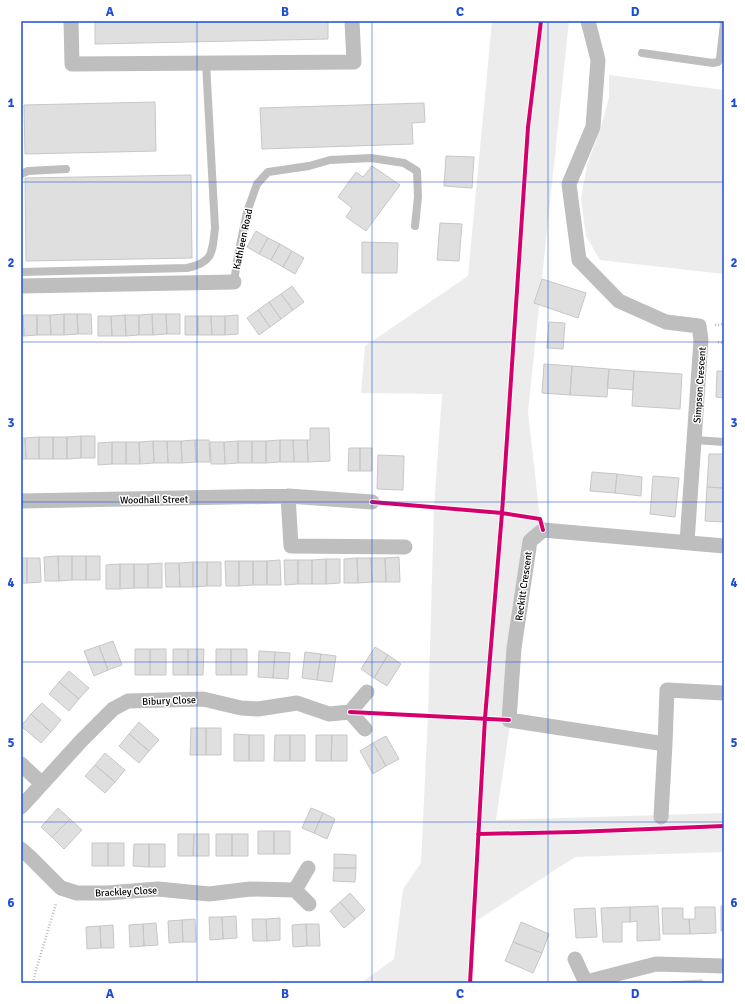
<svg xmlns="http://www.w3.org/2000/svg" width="745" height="1004" font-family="Signika,sans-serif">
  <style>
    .green { fill: #ececec }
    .building { fill: #dfdfdf; stroke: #c7c7c7 }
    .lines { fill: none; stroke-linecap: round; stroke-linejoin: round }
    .path { stroke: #b9b9b9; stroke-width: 2.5; stroke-dasharray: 1 2; stroke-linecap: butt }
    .lane { stroke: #bebebe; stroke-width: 8 }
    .street { stroke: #bebebe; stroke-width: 15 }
    .cycleway-casing { stroke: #fff; stroke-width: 6 }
    .cycleway { stroke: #d6006c; stroke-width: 4 }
    .grid { fill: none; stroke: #1d4ed8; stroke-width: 1; stroke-opacity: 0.55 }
    .labels { text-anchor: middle; stroke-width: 3; stroke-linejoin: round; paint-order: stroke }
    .street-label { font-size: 10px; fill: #000; stroke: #fff }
    .neatline { fill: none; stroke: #1d4ed8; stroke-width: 1.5 }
    .grid-label { font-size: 13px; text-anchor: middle; font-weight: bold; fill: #1d4ed8 }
  </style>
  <rect width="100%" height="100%" fill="#fff"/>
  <path class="green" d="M492,21h77l-41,391 12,107 -44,301 228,-7v39l-149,5 -102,66 -6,60h-106l33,-24 9,-70 18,-26 7,-147 6,-208 8,-114 -81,-1 4,-47 103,-70z
    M609,75l115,15v184l-124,-14 -14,-24 -5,-37 6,-34 14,-38 8,-30z"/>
  <path class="building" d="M95,21h233v18l-233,5z
    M155,102l1,49 -131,3 -1,-49z
    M424,103l1,19 -13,1 1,21 -151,5 -2,-41z
    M446,156l28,1 -2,31 -28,-2z
    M372,166l28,19 -34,46 -20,-14 6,-9 -14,-11 18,-25 7,5z
    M191,175l1,83 -166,3 -1,-83z
    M440,223l22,1 -3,37 -22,-1z
    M256,231l12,7 -9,16 -12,-7z
    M268,238l12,6 -9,16 -12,-6z
    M362,242l36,1 -1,30h-35z
    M280,244l12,7 -9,16 -12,-7z
    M292,251l12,7 -9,16 -12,-7z
    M542,279l44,14 -8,25 -44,-15z
    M292,286l12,16 -11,8 -12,-16z
    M281,294l12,16 -12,9 -12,-17z
    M269,302l12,17 -11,8 -12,-17z
    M258,310l12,17 -11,8 -12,-17z
    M64,314v21h-13l-1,-20z
    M64,314h13l1,20 -14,1z
    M77,314h14l1,20h-14z
    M152,314h14l1,20 -14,1z
    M152,314l1,21h-14v-20z
    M166,314h14v20h-13z
    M21,315h2l1,21h-3z
    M23,315h14v20l-13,1z
    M37,315h13l1,20h-14z
    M125,315h14v20l-13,1z
    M125,315l1,21h-14l-1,-20z
    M238,315v19l-13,1v-19z
    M98,316h13l1,20h-14z
    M185,316h13v19h-13z
    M198,316h13l1,19h-14z
    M211,316h14v19h-13z
    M549,322l16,1 -2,26 -16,-1z
    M544,364l28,2 -2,29 -28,-2z
    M572,366l37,3 -2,28 -37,-2z
    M609,369l25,2 -1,19 -26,-2z
    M634,371l48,3 -2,35 -48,-3z
    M717,371h7v27l-8,-1z
    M310,428h19l1,33 -22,1 -1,-22h3z
    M81,436v22l-14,1v-22z
    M81,436h14v22h-14z
    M39,437v22h-13l-1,-21z
    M39,437h14v22h-14z
    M53,437h14v22h-14z
    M21,438h4l1,21h-5z
    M195,440l1,22 -14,1 -1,-22z
    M195,440h14l1,22h-14z
    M280,440h13l1,22h-14z
    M280,440v22l-14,1v-22z
    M293,440h14l1,22h-14z
    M153,441h14l1,22h-14z
    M153,441l1,22 -14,1 -1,-22z
    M167,441h14l1,22h-14z
    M238,441h14v22h-14z
    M238,441v22l-13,1 -1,-22z
    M252,441h14v22h-14z
    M112,442h14v22h-14z
    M112,442v22l-14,1v-22z
    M126,442h13l1,22h-14z
    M210,442h14l1,22h-14z
    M349,448h11v23h-12z
    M360,448h12v23h-12z
    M709,454h15v34l-17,-1z
    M378,455l26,1 -1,34 -26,-1z
    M592,472l25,2 -2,19 -25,-2z
    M617,474l25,3 -1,19 -26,-3z
    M653,476l26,2 -4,39 -25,-3z
    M707,487l17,1v34l-19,-1z
    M58,556l1,25h-14l-1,-24z
    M58,556h14v24l-13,1z
    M72,556h14v24h-14z
    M86,556h14v24h-14z
    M399,557l1,25h-14l-1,-24z
    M21,558h6v25h-6z
    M27,558h13l1,24 -14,1z
    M357,558l1,25h-14v-24z
    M357,558h14l1,24 -14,1z
    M371,558h14l1,24h-14z
    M326,559h14v24l-14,1z
    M326,559v25h-14v-24z
    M280,560l1,25h-14v-24z
    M284,560h14v24l-13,1z
    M298,560h14v24h-14z
    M225,561h14v25h-13z
    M239,561h14v24l-14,1z
    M253,561h14v24h-14z
    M193,562v25h-13l-1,-24z
    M193,562h14v24l-14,1z
    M207,562h14v24h-14z
    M162,563v25h-14v-24z
    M165,563h14l1,24h-14z
    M120,564h14v24l-14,1z
    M120,564v25h-14v-24z
    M134,564h14v24h-14z
    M113,641l9,24 -14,5 -9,-24z
    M99,646l9,24 -14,6 -10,-25z
    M375,647l13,8 -14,23 -13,-9z
    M135,649h15v26h-15z
    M150,649h16v26h-16z
    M173,649h15v26h-15z
    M188,649h16l-1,26h-15z
    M216,649h15v26h-15z
    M231,649h16v26h-16z
    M259,651l16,1 -2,26 -15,-1z
    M275,652l15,1 -2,26 -15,-1z
    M305,652l16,2 -4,26 -15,-2z
    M321,654l15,2 -4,26 -15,-2z
    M388,655l13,9 -14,22 -13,-8z
    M69,671l20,17 -10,11 -20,-17z
    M59,682l20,17 -10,12 -20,-17z
    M42,703l19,17 -10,12 -20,-18z
    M31,714l20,18 -10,11 -20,-17z
    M139,722l20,18 -10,11 -20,-17z
    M191,728h15v27h-16z
    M206,728h15v27h-15z
    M129,734l20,17 -10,12 -20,-17z
    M234,734l15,1v26h-15z
    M249,735h15v26h-15z
    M275,735h15v26h-16z
    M290,735h15v26h-15z
    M316,735h16l-1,26h-15z
    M332,735h15v26h-16z
    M386,736l13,23 -13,7 -13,-23z
    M373,743l13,23 -13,8 -13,-23z
    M105,753l20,17 -10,12 -20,-17z
    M95,765l20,17 -10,11 -20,-17z
    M58,808l12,11 -18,18 -11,-10z
    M311,808l12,5 -9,20 -12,-5z
    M323,813l12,6 -8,20 -13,-6z
    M70,819l12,11 -18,19 -12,-12z
    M258,831h16v23h-16z
    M274,831h16v23h-16z
    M178,834h16l-1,22h-15z
    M194,834h15v22h-16z
    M216,834h16v22h-16z
    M232,834h16v22h-16z
    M92,843h16v23h-16z
    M108,843h16v23h-16z
    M134,844h15v23l-16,-1z
    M149,844h16v23h-16z
    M334,854l22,1v13h-22z
    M334,868h22l-1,14 -22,-1z
    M350,893l15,17 -10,9 -15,-17z
    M340,902l15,17 -11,9 -14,-17z
    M658,906l2,34 -23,1v-20l-7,1v-15z
    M721,906h3v25h-3z
    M630,907v15h-8v20h-19l-2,-34z
    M695,907h20l1,26 -26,1 -1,-15h6z
    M595,908l2,29 -21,1 -2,-29z
    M662,908h21v11h6l1,15h-27z
    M236,916l1,22 -14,1 -1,-22z
    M209,917h13l1,22 -13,1z
    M280,918v22l-13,1 -1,-22z
    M195,919l1,23h-13l-1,-22z
    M252,919h14l1,22h-14z
    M182,920l1,22 -14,1 -1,-22z
    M521,922l28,12 -7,19 -29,-11z
    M156,923l2,22 -14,1 -1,-22z
    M143,924l1,22 -14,1 -1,-22z
    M306,924h13l1,22h-13z
    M306,924l1,22 -14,1 -1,-22z
    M113,925l1,23h-13l-1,-22z
    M100,926l1,22 -14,1 -1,-22z
    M513,942l29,11 -9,20 -28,-12z
    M702,980v3h-32v-1z"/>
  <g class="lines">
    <path class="path" d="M715,325l9,-1
      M718,342l6,1
      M33,983l3,-13 20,-66"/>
    <path class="lane" d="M642,53l71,10 5,-1 2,-3 4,-36 -1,-2
      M21,174l7,-3 38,-2
      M21,272l166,-4c27,-6 25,-16 28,-40l-9,-165
      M234,282l4,-27 9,-43 10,-28 11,-12 41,-6 21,-6 41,-2 33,5 13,8 1,26 -3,29
      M695,440l29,2"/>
    <path class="street" d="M71,21l1,43 282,-2 -2,-41
      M588,21l10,39 -5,67 -24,57 10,76 40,41 47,21 33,4 2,14 -14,202
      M21,286l213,-4
      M288,496l3,50 114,1
      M21,501l267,-5 84,6
      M724,546l-181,-16 -13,11 -16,107 -5,72 156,24 2,-54 57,3
      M365,729l-15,-17 17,-20
      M21,764l20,19
      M21,807l60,-66 32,-32 15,-8 75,-2 38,9 17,1 39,-6 32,11 21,-2
      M661,817l4,-73
      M21,849l9,8 31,31 16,5h30l51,-4 51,5 41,-5 45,1
      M308,868l-13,22 14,14
      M575,959l11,24
      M586,982l70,-18 68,2"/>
    <g class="cycleway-casing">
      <path id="cycleway" d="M372,502l130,11 38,6 3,11
        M350,712l159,8
        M478,834l97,-2 149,-6
        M470,983l15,-265 17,-205 26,-386 13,-106"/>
    </g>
    <use href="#cycleway" class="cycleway"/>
  </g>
  <path class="grid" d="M197,21v962M372,21v962M548,21v962M21,182h703M21,342h703M21,502h703M21,662h703M21,822h703"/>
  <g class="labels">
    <g class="street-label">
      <text transform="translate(242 239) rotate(-78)" y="4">Kathleen Road</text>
      <text transform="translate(699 385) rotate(-86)" y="4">Simpson Crescent</text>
      <text transform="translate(154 499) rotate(-1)" y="4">Woodhall Street</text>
      <text transform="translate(523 586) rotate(-82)" y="4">Reckitt Crescent</text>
      <text transform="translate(169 700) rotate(-2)" y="4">Bibury Close</text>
      <text transform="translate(126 891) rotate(-3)" y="4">Brackley Close</text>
    </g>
  </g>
  <rect width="745" height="1004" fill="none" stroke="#ffffff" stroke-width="44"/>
  <rect x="22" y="22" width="701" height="960" class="neatline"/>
  <g class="grid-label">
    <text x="110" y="16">A</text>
    <text x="285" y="16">B</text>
    <text x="460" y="16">C</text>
    <text x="635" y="16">D</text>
    <text x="11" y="107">1</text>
    <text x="734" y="107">1</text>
    <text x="11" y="267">2</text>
    <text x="734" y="267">2</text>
    <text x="11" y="427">3</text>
    <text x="734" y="427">3</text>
    <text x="11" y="587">4</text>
    <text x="734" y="587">4</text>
    <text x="11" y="747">5</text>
    <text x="734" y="747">5</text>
    <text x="11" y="907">6</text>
    <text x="734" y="907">6</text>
    <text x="110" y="998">A</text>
    <text x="285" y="998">B</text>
    <text x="460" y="998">C</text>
    <text x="635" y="998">D</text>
  </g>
</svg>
